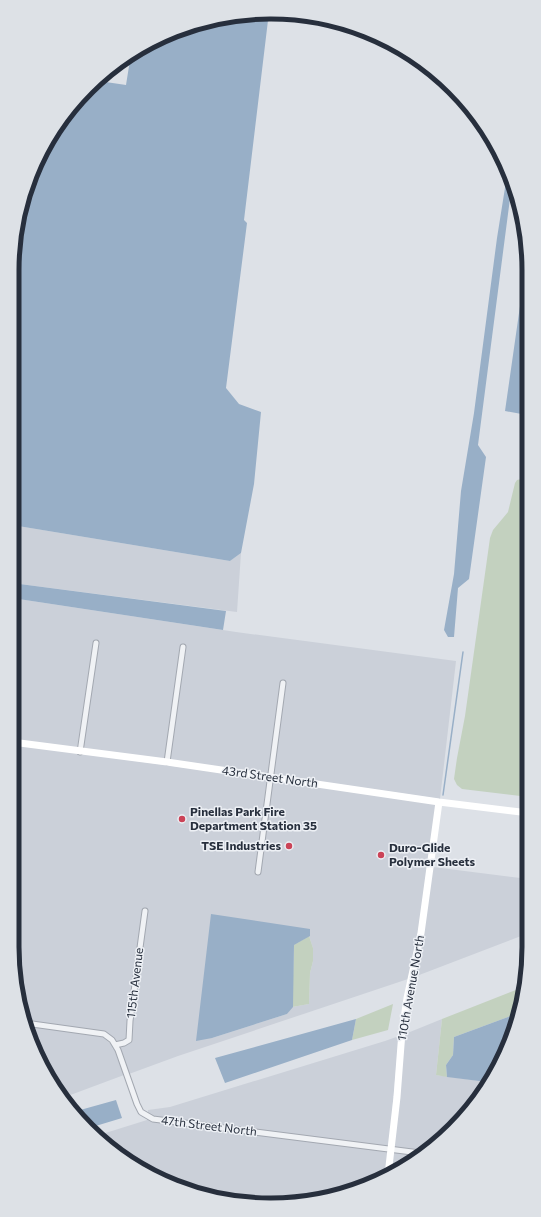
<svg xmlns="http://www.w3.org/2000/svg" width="541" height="1217" font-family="Commissioner,sans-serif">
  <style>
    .built { fill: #cbd0d9; fill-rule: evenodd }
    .green { fill: #c3d1bf }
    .water { fill: #98afc7 }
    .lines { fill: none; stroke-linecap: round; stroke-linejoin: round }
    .stream { stroke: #98afc7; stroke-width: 1.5 }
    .street-casing { stroke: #a3a8b1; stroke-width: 7 }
    .street { stroke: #f0f2f5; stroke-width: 5 }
    .secondary { stroke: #fff; stroke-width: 7 }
    .poi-dot { fill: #cb4357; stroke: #edf0f5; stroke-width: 1.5 }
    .labels { text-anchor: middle; stroke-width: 3; stroke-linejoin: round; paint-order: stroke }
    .street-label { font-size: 12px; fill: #272f3d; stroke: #edf0f5 }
    .poi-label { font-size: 12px; font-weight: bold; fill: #272f3d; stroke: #edf0f5; text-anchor: start }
    .rim { fill: none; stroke: #272f3d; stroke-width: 5 }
  </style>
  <rect width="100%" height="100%" fill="#dde1e7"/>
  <path class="built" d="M12,525l218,36 11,-8 -4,59 -225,-29z
    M12,598l224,34 220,29 -16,138 -167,-24 13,-94h-5l-13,94 -98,-15 16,-114 -5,-1 -16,115 -82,-10 16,-109 -5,-1 -17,109 -65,-9z
    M12,744l255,35 -12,95 5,1 13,-95 163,24 -18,129 -10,46 -230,77 -49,18 -10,-27 7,-2 6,-4 1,-20 15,-112 -5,-1 -15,113 -1,18 -4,2 -6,1 -4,-5 -9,-5 -80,-12 -12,-74zM310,929l-1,7 4,12v13l-3,12 -1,31 -17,3 -5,7 -75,24z
    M433,867l96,12v54l-115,44z
    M442,1019l-6,56 51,7 -22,35 -42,34 -29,-3 11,-114z
    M25,1025l78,12 10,9 11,29 -59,22 -39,-67z
    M399,1036l-10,111 -235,-30 -6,-3v-4l22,-3 215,-66z
    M147,1119l6,2 235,30 -3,25 -64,24h-101l-79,-30 -42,-35 48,-15z
    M393,1152l25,3 -18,15 -10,4z"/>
  <path class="green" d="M521,479l7,1 1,317 -67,-8 -5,-4 -3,-6 3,-21 8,-42 25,-178 3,-8 15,-18 7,-29 2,-3z
    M309,936l4,12v13l-3,12 -1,31 -17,3 2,-62z
    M521,988l-5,26 -62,23 -1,18 -7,10 1,12 -11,-2 6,-56z
    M393,1004l-5,26 -36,10 4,-21z"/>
  <path class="water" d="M269,12l-25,208 3,3 -21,165 13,16 22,8 -7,72 -13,69 -11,8 -218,-36v-247l3,-19 11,-46 6,-41 56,-84 11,-7 27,4 4,-25 37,-25 13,1 2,-6z
    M508,169l4,14 -34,262 8,12 -17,122 -11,9 -4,49h-6l-4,-7 10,-56 7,-83 13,-78 23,-175z
    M527,257v158l-22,-4z
    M12,583l214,28 -3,19 -211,-32z
    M211,914l99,15v7l-16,9 -1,62 -6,7 -75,24 -16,3z
    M516,1014l-7,31 -22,37 -40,-5 -1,-12 7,-10 1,-18z
    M356,1019l-4,21 -127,43 -10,-25z
    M116,1100l6,18 -33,10 -13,-11 -3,-5z"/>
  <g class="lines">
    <path class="stream" d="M443,795l20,-143"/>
    <g class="street-casing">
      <path id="street" d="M80,752l16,-109
        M167,762l16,-115
        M258,872l25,-189
        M25,1023l79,11 8,6 6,10 19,54 4,8 12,7 267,34
        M115,1045l9,-2 5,-3 1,-19 15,-110"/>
    </g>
    <use href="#street" class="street"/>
    <path class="secondary" d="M12,742l155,20 272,40 90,11
      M388,1175l9,-78 5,-65 5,-34 14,-65 18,-131"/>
  </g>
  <g class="poi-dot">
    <circle cx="182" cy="819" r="4"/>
    <circle cx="289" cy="846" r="4"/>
    <circle cx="381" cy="855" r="4"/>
  </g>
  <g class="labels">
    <g class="street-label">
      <text transform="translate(270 777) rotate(8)" y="4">43rd Street North</text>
      <text transform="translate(135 983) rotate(-83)" y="4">115th Avenue</text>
      <text transform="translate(411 988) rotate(-80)" y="4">110th Avenue North</text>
      <text transform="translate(209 1126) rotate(7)" y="4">47th Street North</text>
    </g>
    <g class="poi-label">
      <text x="190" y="816">Pinellas Park Fire<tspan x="190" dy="14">Department Station 35</tspan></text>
      <text x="281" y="850" text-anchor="end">TSE Industries</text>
      <text x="389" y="852">Duro-Glide<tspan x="389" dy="14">Polymer Sheets</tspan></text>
    </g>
  </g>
  <path d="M0 0H541V1217H0ZM270 19H271A251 251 0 0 1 522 270V947A251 251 0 0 1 271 1198H270A251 251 0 0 1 19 947V270A251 251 0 0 1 270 19Z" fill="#dde1e6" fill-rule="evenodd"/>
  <path class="rim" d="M270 19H271A251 251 0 0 1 522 270V947A251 251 0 0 1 271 1198H270A251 251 0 0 1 19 947V270A251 251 0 0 1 270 19Z"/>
</svg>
